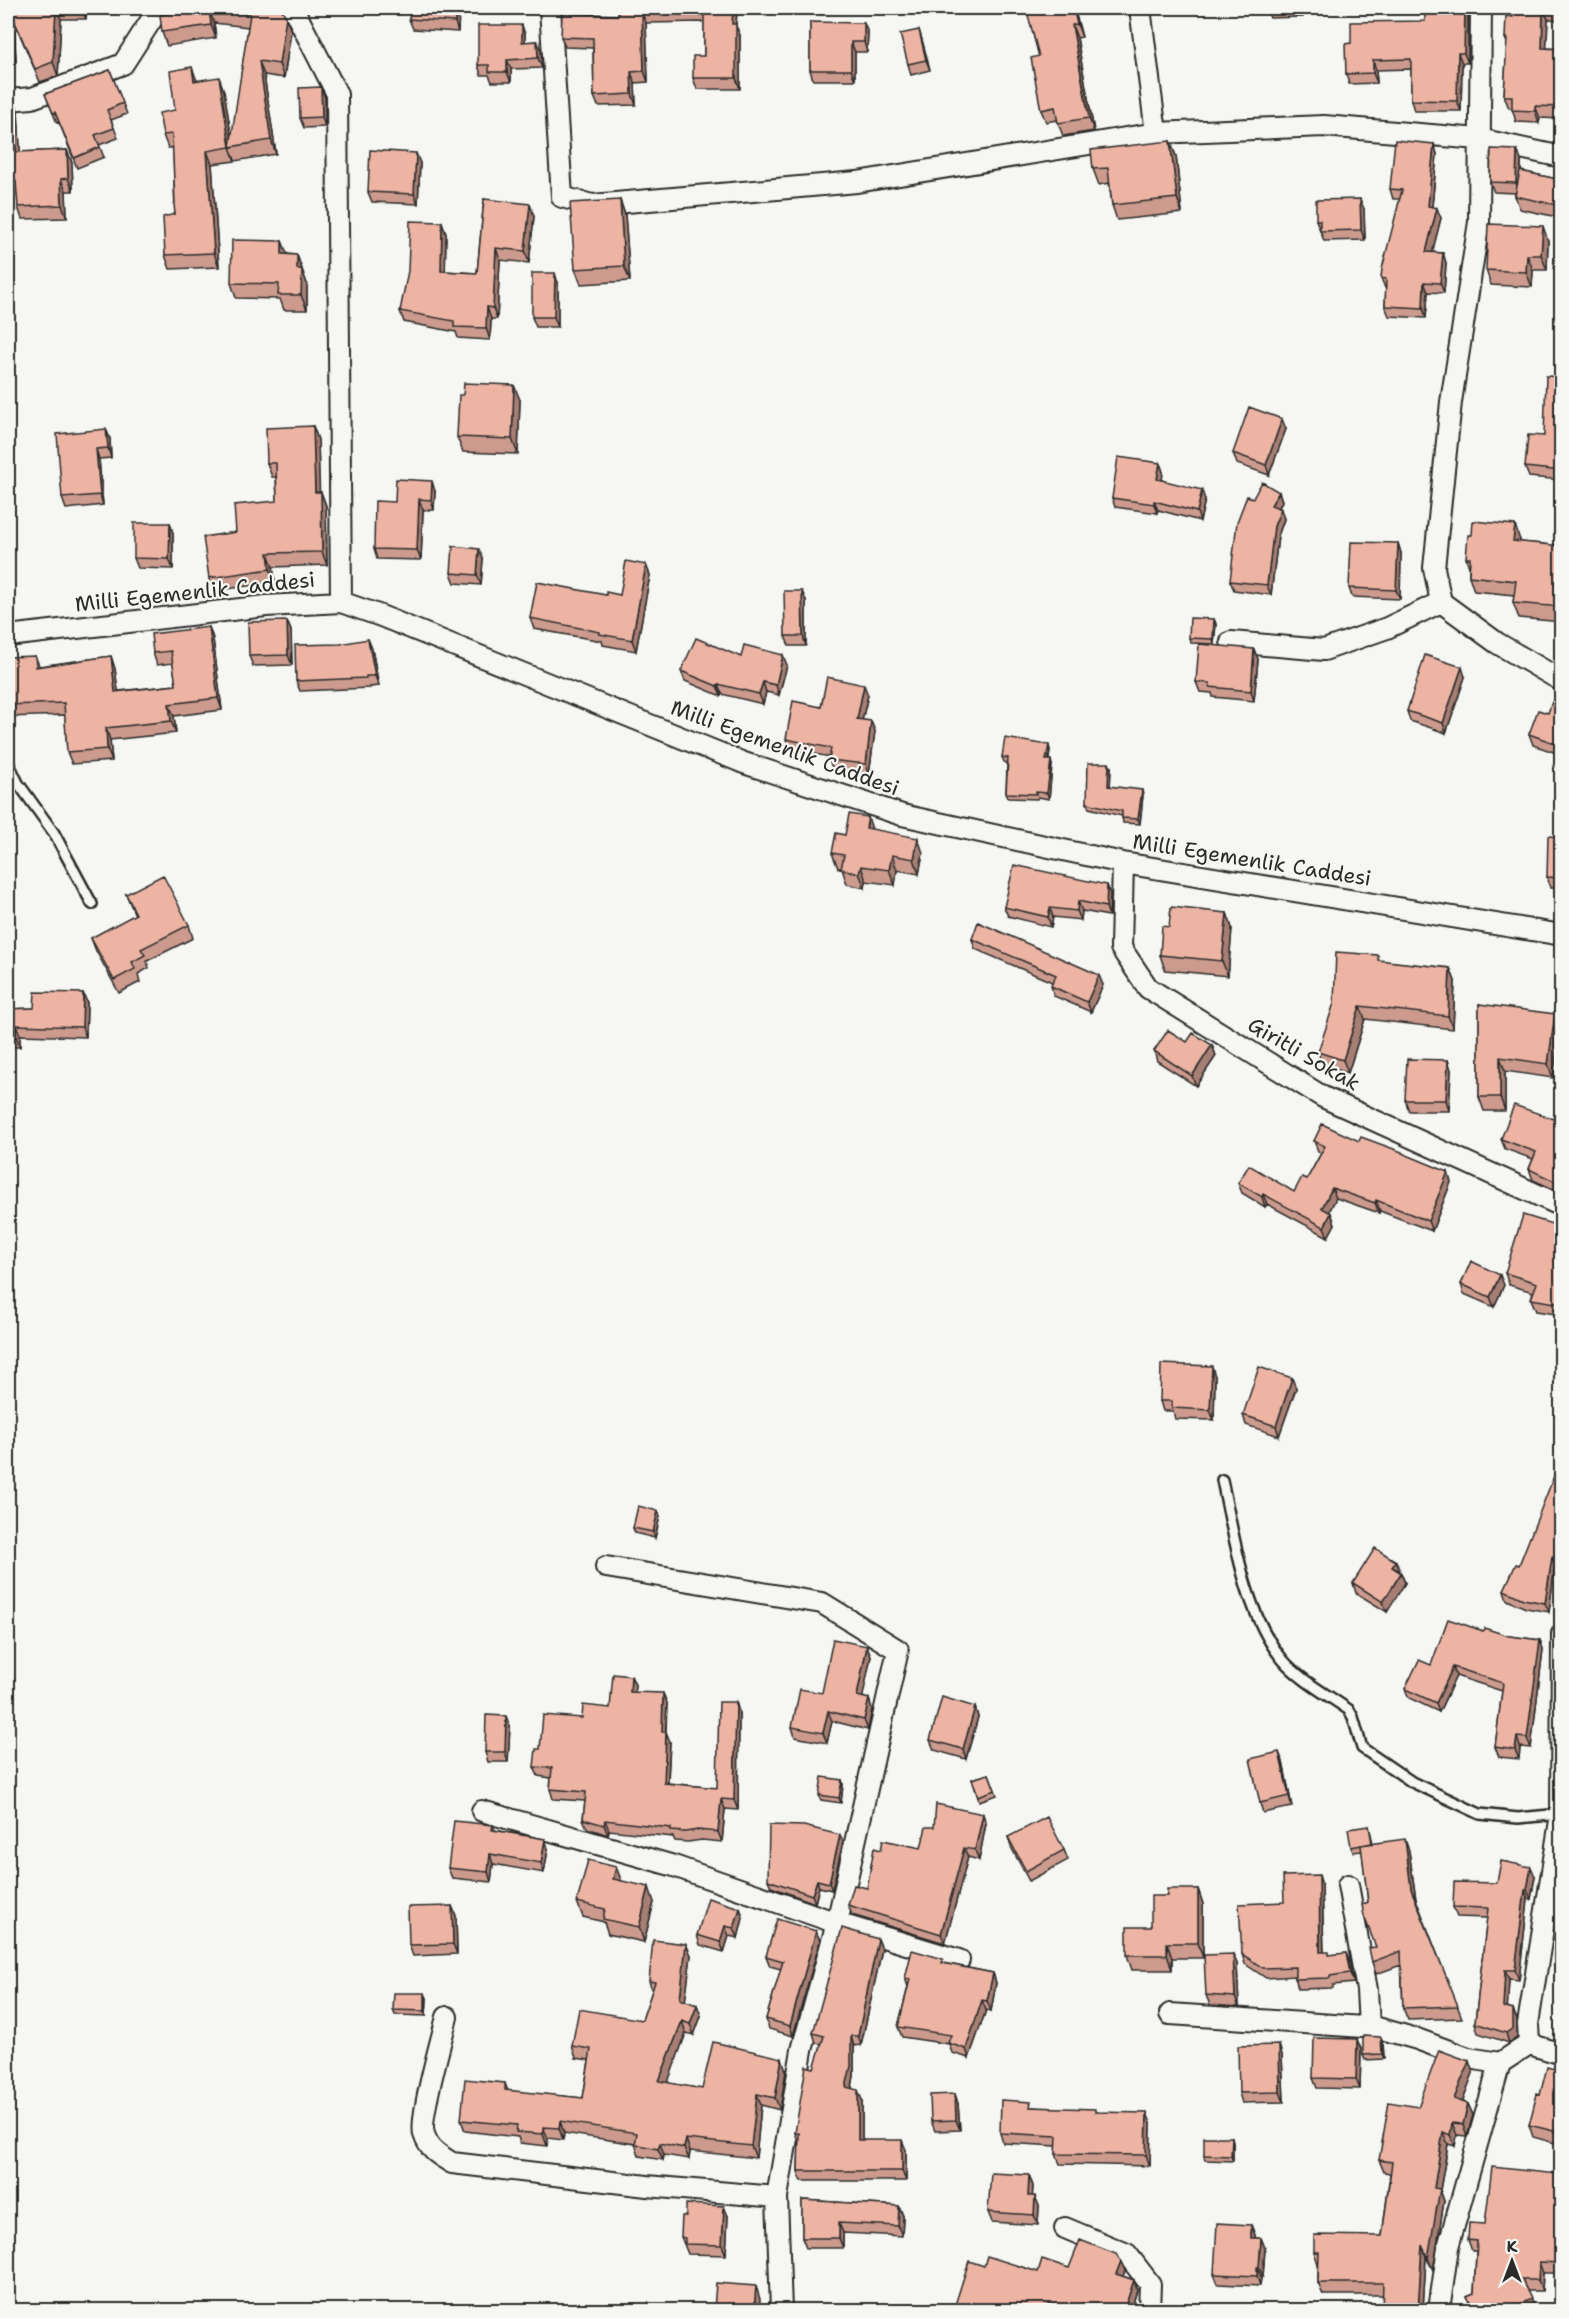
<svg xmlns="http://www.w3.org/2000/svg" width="1569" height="2318" font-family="'Shantell Sans',sans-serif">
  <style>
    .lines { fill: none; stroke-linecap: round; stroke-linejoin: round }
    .service-casing { stroke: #2b2b2b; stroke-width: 14 }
    .minor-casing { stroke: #2b2b2b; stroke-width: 24 }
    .service { stroke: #f6f6f2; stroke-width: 9 }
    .minor { stroke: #f6f6f2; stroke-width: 20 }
    .wall { fill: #cc9b8d; stroke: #2b2b2b; stroke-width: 1.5 }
    .shaded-wall { fill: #a67e73; stroke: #2b2b2b; stroke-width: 1.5 }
    .building { fill: #edb4a4; stroke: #2b2b2b; stroke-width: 1.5 }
    .labels { text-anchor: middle; stroke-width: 4.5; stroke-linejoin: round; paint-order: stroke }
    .street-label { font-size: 21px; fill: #2b2b2b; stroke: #f6f6f2 }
  </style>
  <rect width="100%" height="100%" fill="#f6f6f2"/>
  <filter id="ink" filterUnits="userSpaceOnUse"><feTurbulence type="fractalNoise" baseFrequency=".0167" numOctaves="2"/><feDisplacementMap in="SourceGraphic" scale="12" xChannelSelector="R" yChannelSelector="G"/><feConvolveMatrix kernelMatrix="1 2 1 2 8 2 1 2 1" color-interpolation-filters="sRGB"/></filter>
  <g filter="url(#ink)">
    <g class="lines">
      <g class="service-casing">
        <path id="service" d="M8,762l10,21 36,50 38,71
          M1222,1480c12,56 23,135 61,180 17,20 45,35 66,50l4,7 9,31 50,34 68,32 38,4 43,-4"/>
      </g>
      <g class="minor-casing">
        <path id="minor" d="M293,8l44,86 4,508
          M550,8l12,189 30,8 265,-23 299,-49 168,-7 155,13 83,18
          M1140,8l16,125
          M1481,8l-2,214 -28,180 -17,166 7,34 56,41 65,38
          M8,100l24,-2 91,-34 36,-56
          M8,636l258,-30 75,-4 40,14 363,147 158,52 221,48 439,72
          M1231,642l93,8 63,-22 54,-26
          M1123,863l-2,85 27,40 175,109 239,109
          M606,1567l216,36 76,47 -61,273 -35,127 -25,147 4,113
          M482,1811l192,55 163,57 122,37
          M1348,1885l19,105 2,37
          M1170,2014l208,14 39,11 51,19 32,5 29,-19
          M447,2017c-5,20 -28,102 -23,117 5,16 15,21 28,29l195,23 130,11
          M1529,2044l-1,-20 33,-210 1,-180
          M1529,2044l33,10
          M1065,2228l62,26 23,30 -1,26
          M1439,2310l9,-63 52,-184"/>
      </g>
      <use href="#service" class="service"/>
      <use href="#minor" class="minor"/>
    </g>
    <path class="wall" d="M8,8h78v11h-25l-3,57 -18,6 -26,-61 2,41h-8z
      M171,8h110l5,9 5,14 -7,47 -20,-3 12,79 -41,7 -1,-4 1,4 -23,3 7,103 -49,2 -5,-14 10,-41 -2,-66h-5l-5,-13 12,-25 21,-30 28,11 8,49 16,-113 -34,-4 2,15 -49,8 -5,-14 10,-19z
      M459,8l-1,24 -45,-3 -4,-10z
      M618,8h119l-1,18 4,9v54h-43l-4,-11 11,-22v-34l-58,1 2,59 -13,1 1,22 -38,1 -4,-10 -1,-48 -28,-1 -4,-10 57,-22z
      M1026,8h48l8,29 -5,1 17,93 -31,5 -6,-16 -11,2 -5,-12 -2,-54z
      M1266,8h37v9l-33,1z
      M1425,8h43v55h-6l-1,48h-47l-3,-11v-31l-35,1 1,13 -28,1 -3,-10 5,-31 74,-22z
      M1514,8h45v12l-11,-1 -2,29 16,1v70l-22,-1 -1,5 -23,-1 -4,-14h-3l-5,-12 3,-53 -2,-5 8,-21z
      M810,22l58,11 -1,19h-12v28h-42l-3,-10z
      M919,30l3,10 8,30 -19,5 -3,-11z
      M525,34v8l12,-1 4,10 1,17 -31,1v13h-19l-3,-7h-8l-3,-10z
      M110,70l17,44 -16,6 7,18 -19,7 5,12 -27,11 -18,-46 -2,1 -12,-29z
      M321,87l4,11v29l-21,1 -4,-10z
      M8,99h6l4,12 2,41 47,-2 5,13 1,28h-7l1,27 -45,1 -4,-12 -1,-14 -9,1z
      M1170,141l6,15 6,57 -65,7 -5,-15 -3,-22 -10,2 -6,-16z
      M1434,144l3,10 -5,53 9,11 -9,34 11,1 3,10 -2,30 -16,-1 -2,26 -37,-2 -4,-10 1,-18h-1l-4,-10 19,-79h-7l-3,-10z
      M1517,150l4,10v11l41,9v38l-42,-9 -5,-13v-3l-21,-1 -4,-10z
      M420,163l-2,41 -46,-2 -4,-10z
      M484,199l50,17 -5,47 -29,-3 -3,59h-6l-1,21 -32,-2 -2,-6 -52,-10 -4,-11 42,-89 4,12 -1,37 32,2z
      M620,200l5,15 5,66 -49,3 -6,-15z
      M1364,209l1,31 -41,1 -8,-21z
      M282,241l5,13 10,1 10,29v26h-23l-4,-11 -44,-1 -5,-15z
      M1548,241l-1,29h-14l-1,17 -41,-2 -5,-15z
      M558,283v44h-22l-4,-10z
      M1562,377v103l-33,-3 -4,-10 19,-31z
      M520,400l-2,54 -55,-2 -6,-15z
      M313,426l5,14 1,52h2l5,14 1,59 -54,2 2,15 -61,9 -5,-13 27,-46 41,-31 -1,-24h-4l-5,-14z
      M106,429l4,10 1,19 -12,1 4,46 -37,4 -4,-11z
      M1286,429l-17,46 -32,-11 -4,-11z
      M1160,463l3,9 -1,8 43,20 -5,21 -42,-11 -1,3 -42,-6 -3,-9z
      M435,491l-1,19h-11l-2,50 -44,-1 -3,-10 21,-47z
      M1279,492l3,9 -3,7 5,11 -6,17 -7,59 -37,-5 -4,-9 23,-83z
      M170,523l3,10v36l-35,-1 -4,-10z
      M1520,540v2l42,4v76l-43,-4 -6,-15 1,-8 -40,-4 -5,-15v-9l-3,-9z
      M1398,543l3,10 -1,46 -48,-2 -3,-9z
      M483,559l-2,26 -26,-2 -4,-10z
      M646,565l4,10 -14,76 -33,-6 -1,-4 -68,-12 -4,-11 76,-23h14z
      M806,601v45h-17l-4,-10z
      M1214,619l2,5 -2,20 -23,-1 -2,-5z
      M287,621l4,10 1,34 -39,1 -4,-10z
      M209,627l4,12 9,71 -48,6 2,17 -66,7 2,21 -40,3 -5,-12 -2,-37 -57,2v-38l27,-23 4,10 72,-10 4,13 3,22 58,-6 -3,-22 -16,2 -4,-12z
      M368,639l4,10 7,37 -9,1v1l-70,3 -4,-10z
      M741,657l46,8 -8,30 -13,-3 -3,12 -41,-10 -1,2 -36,-15 -4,-10z
      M1258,659l-4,42 -41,-4 -1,-4 -12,-1 -4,-10z
      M1465,677l-19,56 -36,-12 -3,-10z
      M868,695l-6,25 13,11 -6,43 -36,-4 -4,-10 1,-3 -40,-8 -4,-10 35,-32z
      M1562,705v50l-29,-10 -4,-11 19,-21z
      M1050,750l-1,10 3,5 -3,34 -11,-2 -1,2 -29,-1 -2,-5 1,-30 -3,-1 -2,-5z
      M1111,768l-1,18 33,9 -3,29 -17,-1 -1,-7 -33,-8 -2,-5z
      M873,830l50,23 -4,21 -22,-4 -2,15 -29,-4 -1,7 -18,-4 -5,-15 -4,-1 -6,-15 13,-18z
      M1562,837v51h-11l-4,-11z
      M1107,885l3,9 -1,22 -27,-5 -1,9 -28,-3 -2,10 -43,-11 -4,-9z
      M126,894l63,31 4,13 -46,23 2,7 -11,6 2,8 -21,11 -23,-42 -5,-13 44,-23z
      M1227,913l5,15 -4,48 -63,-6 -5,-15 9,-28z
      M972,939l131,46 -12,27 -37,-16 -3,-10 1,-4 -77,-33z
      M1381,961l69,7 5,13 -2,48 -88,-10 -17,54 -26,-8 -4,-13z
      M83,993l4,10 -1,34 -66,-2v12h-12v-38l26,-1z
      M1479,1004l81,24 -7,50 -48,-7v40h-21l-5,-14z
      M1187,1042l25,3 4,11 -20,30 -39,-25 -3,-10z
      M1448,1060l3,10 -2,41h-40l-4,-11z
      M1562,1122v66l-2,4 -27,-12 -4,-11 4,-10 -28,-10 -4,-10z
      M1314,1141h45l44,13 48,28 -19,49 -52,-20 -1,2 -43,-15 -7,14 2,1 4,11 -7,13 -61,-33 -2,3 -23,-14 -4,-10 56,9 13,-13 14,-26 -3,-2z
      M1562,1227v88l-26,-4 -5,-12 2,-7 -24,-7 -4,-12z
      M1461,1284l43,1 -10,22 -30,-13z
      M1215,1376l-1,44 -39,-1 -2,-8h-10l-3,-10z
      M1296,1388l-17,48 -33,-11 -3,-10z
      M1562,1473v90l-2,5 -5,-2 -6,46 -23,-4 -19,-8 -3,-10 15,-25z
      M658,1511l2,5 -5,22 -20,-5 -2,-5z
      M1399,1572l2,1 4,10 -18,29 -31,-19 -3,-10z
      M1483,1631l26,5 31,4 3,9 -12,99 -11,-1 -1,12 -20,-2 -4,-10 7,-56 -46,-15 -17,36 -30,-14 -4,-9 26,-24z
      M867,1646l4,10 -9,41 7,2 3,10 -4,21 -36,-9 -5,22 -32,-6 -3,-10z
      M631,1676l4,9 -1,8 33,10 -1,29 4,10 -2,41 49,5 19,-86 3,10 -1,98 -13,-1 -3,33 -20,-2 -14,2 -13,-1 -2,-4 -64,-7 -1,5 -21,-7 -4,-9 2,-18 -32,-2 -3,-10 1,-11 -13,-2 -4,-9 48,-49 28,-10z
      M975,1707l3,10 -12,42 -32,-9 -4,-10z
      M510,1726l-2,36h-20l-3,-10z
      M1283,1762l9,45 -29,6 -3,-10z
      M989,1774l8,21 -18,6 -7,-22z
      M842,1780l1,5 -2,18 -20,-3 -2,-5z
      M986,1823l-7,37 -11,-3 -23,86 -93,-28 -4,-10 19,-17 14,-38 40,-2z
      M493,1825l2,5 50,9 3,10 -4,24 -51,-9 -2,18 -39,-4 -4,-10z
      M1369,1826l4,17 36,8 7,48 46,119 -54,2 -5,-12 -2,-43 -25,9 -4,-12 4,-14 -8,-46 -6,-51 -9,1 -2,-5z
      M1008,1837l56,13 4,10 -39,21 -18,-34z
      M843,1842l-11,48 -13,-3 -4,16 -44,-16 -3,-7z
      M616,1867l5,14 33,21 -10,40 -36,-8 -4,-12 -21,-5 -6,-15z
      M1535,1876l-4,23h-3l-9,81 -10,-1 -2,29 6,2 4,10v18l-8,5 -31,-10 -3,-10 12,-105 -30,-1 -4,-10 44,-24z
      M1322,1885l2,67 6,3 16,-2 4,10 4,20 -21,2v3l-35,1 -3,-13 -29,2 -21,-14 -3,-10 42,-52z
      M1198,1889l5,15v54h-31v12h-40l-5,-15 24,-28 16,-31z
      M452,1906l4,10 1,38 -44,2 -4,-11z
      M740,1908l3,10 -5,20 -9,-2 -5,16 -24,-7 -3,-10z
      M816,1931l4,10 -27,95 -24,-7 -3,-10 15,-50 -11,-3 -4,-10z
      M878,1939l4,10 -21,96 -7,1v30l-2,12 10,12v40l44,10v31h-105l-3,-10 1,-28 -4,-10 27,-89 -6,-1 -3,-10z
      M686,1944l5,11 -6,46 12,4 4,11 -7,19 -8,-2 -19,50 35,6 84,-19 -6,40 -19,-5 -5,53 -66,-7 -1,8 -25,-4 -1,5 -24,-4 -4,-12 -71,-11 -1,7 -15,-2 -1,8 -27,-3 -2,-6 -53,-6 -4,-11 44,-37 3,8 75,7 6,-38 -13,-2 -4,-12 70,-26 10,-29 -3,-10z
      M1233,1954l4,10 2,43 -29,-2 -4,-10z
      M944,1963l49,10 3,10 -5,28 -5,-1 -17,48 -17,-5 -3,-9 -47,-7 -4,-10 10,-40 -3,-9z
      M427,1998l-1,18 -31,-1 -2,-5z
      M1383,2042l1,17 -19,1 -2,-5z
      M1279,2045l3,10 2,47 -42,1 -3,-10z
      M1361,2049l-1,40 -43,-1 -4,-10z
      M1562,2071v74l-29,-8 -4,-12 11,-30z
      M1473,2073l-11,28 6,3 5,11 -6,21 -10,-1 -2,11 -7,-2 -8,46 4,11 -11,69 -7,-13 -3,53h-41l1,-15h-60l-5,-12v-19l-4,-12 68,-16 8,-63 -6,-1 -5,-12 39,-53z
      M955,2094l3,10 2,26 -25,1 -4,-10z
      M1032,2107l64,5 55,11 -1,43 -90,-2 -4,-10 1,-8 -54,-3 -3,-10z
      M1232,2137l1,5v19l-27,-1 -2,-5z
      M1562,2170v103h-19l-1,18h-15l8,19h-72l8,-3 -4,-11 7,-3 2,-42h-4l-4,-11 17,-16z
      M1029,2175l4,11 -1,10 7,10 -1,19 -46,-3 -4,-10z
      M802,2200l97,6 4,10 -1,20 -59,-3v15h-37l-4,-10z
      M728,2216l-2,39 -38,-1 -7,-17z
      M1251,2225l4,10v3h6l4,10 -2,29h-2l-1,9 -42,-2 -4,-10z
      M984,2266l54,6 31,-4 56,3 -2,5 11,4 3,10 -6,20h-196l20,-5z"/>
    <path class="shaded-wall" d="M9,8l5,13 2,41 -5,-13z
      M56,8h1l4,11 -3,57 -5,-14z
      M81,8h5v11z
      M455,8h4l-1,24 -3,-10z
      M733,8h4l-1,18 4,9v54l-4,-11 -4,-54z
      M1073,8h1l8,29 -5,-13z
      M1300,8h3v9z
      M1465,8h3v55l-4,-10z
      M1543,8l5,11 -2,41 -4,-12z
      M1554,8h5v12z
      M209,9l5,14 2,15 -5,-13z
      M642,13l4,10 2,59 -4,-11z
      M286,17l5,14 -7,47 -5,-14z
      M864,23l4,10 -1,19 -3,-10z
      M522,25l3,9v18l-3,-10z
      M1072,25l5,13 17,93 -5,-13z
      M919,30l3,10 8,30 -4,-10z
      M537,41l4,10 1,17 -4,-10z
      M851,42l4,10v28l-4,-10z
      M1458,53l4,10 -1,48 -4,-10z
      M507,60l4,9v13l-4,-10z
      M1373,60l3,10 1,13 -4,-10z
      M259,61l5,14 12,79 -5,-14z
      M192,67l5,14h-3z
      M631,72l4,11 1,22 -4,-11z
      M219,77l5,14 9,56h-3l5,14 -5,-14z
      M321,87l4,11v29l-3,-10z
      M14,99l4,12 3,53 -5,-12z
      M1535,106l5,12 -1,5 -4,-12z
      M1170,141l6,15 6,57 -5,-15z
      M1434,144l3,10 -6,62 -3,-10z
      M67,150l5,13 1,28 -5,-13z
      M1517,150l4,10 -1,33 -4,-10z
      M207,151l5,13 7,103 -5,-14z
      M416,153l4,10 -2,41 -4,-10z
      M61,179l5,12 1,27 -5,-13z
      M1360,199l4,10 1,31 -4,-10z
      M620,200l5,15 5,66 -6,-15z
      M530,204l4,12 -5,47 -4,-12z
      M1437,208l4,10 -11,44 -4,-10z
      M442,222l4,12 -1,49 -4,-12z
      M1543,226l5,15 -1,29 -6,-15z
      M282,241l6,15 -6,-2z
      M496,248l4,12 -3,59 -4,-11z
      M1443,253l3,10 -2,30 -4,-10z
      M297,255l10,29v26l-6,-15 -4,-26z
      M1527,255l6,15 -1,17 -6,-15z
      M555,273l3,10v44l-4,-10z
      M1424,282l4,10 -2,26 -3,-10z
      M487,307l4,12 -1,21 -4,-12z
      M514,385l6,15 -2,54 -6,-15z
      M1282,419l4,10 -17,46 -3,-10z
      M313,426l5,14 2,66 -5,-14z
      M106,429l4,10 1,19 -3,-10z
      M96,449l3,10 4,46 -3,-10z
      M1160,463l3,9 -2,16 -4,-9z
      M432,481l3,10 -1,19 -3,-10z
      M1202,490l3,10 -5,21 -3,-9z
      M321,492l5,14 1,59 -5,-13z
      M1279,492l3,9 -7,14 -4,-10z
      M419,499l4,11 -2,50 -4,-10z
      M1154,501l4,9 -1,3 -3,-9z
      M1281,509l3,10 -6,17 -7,59 -4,-10 7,-59z
      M170,523l3,10v36l-4,-10z
      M1515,525l5,15 -1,16 -6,-15z
      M1398,543l3,10 -1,46 -4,-9z
      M479,549l4,10 -2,26 -4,-10z
      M268,553l5,14 2,15 -5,-13z
      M646,565l4,10 -14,76 -4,-11z
      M802,591l4,10v45l-3,-10z
      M1214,619l2,5 -2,20 -1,-5z
      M287,621l4,10 1,34 -4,-10z
      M209,627l4,12 9,71 -4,-12z
      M368,639l4,10 7,37 -4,-10z
      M1254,649l4,10 -4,42 -3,-10z
      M783,655l4,10 -8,30 -3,-10z
      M35,656l5,12 -4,-1z
      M111,656l4,13 5,35 -5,-12z
      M1462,667l3,10 -19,56 -3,-10z
      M763,682l3,10 -3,12 -4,-10z
      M718,684l4,10 -1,2 -4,-10z
      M864,685l4,10 -8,34 -3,-10z
      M169,704l5,12 2,17 -5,-12z
      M871,721l4,10 -6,43 -3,-10z
      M106,728l4,12 2,21 -5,-12z
      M1049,745l1,5 -2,15 -2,-5z
      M1051,760l1,5 -3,34 -2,-6z
      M1109,763l2,5 -1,23 -2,-5z
      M1142,790l1,5 -3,29 -2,-5z
      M868,817l5,15 -7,-4z
      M918,838l5,15 -4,21 -5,-15z
      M892,855l5,15 -2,15 -6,-15z
      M861,866l5,15 -1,7 -6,-15z
      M1107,885l3,9 -1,22 -3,-9z
      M1078,901l4,10 -1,9 -4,-9z
      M1050,908l3,9 -2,10 -3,-10z
      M1227,913l5,15 -4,48 -6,-15z
      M1450,968l5,13 -2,48 -5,-13z
      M1099,975l4,10 -12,27 -4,-10z
      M83,993l4,10 -1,34 -4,-10z
      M1360,1006l5,13 -17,54 -5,-13z
      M1555,1014l5,14 -7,50 -5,-14z
      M16,1025l4,10v12l-4,-10z
      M1212,1045l4,11 -20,30 -4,-10z
      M1500,1057l5,14v40l-5,-14z
      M1448,1060l3,10 -2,41 -3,-11z
      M1562,1169v19l-2,4 -4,-10z
      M1448,1172l3,10 -19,49 -4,-10z
      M1332,1188l4,10 -10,20 -4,-10z
      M1263,1194l4,10 -2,3 -3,-10z
      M1376,1200l4,11 -1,2 -4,-10z
      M1331,1213l4,11 -7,13 -4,-10z
      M1500,1275l4,10 -10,22 -4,-10z
      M1212,1366l3,10 -1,44 -4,-10z
      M1292,1378l4,10 -17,48 -3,-10z
      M658,1511l2,5 -5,22 -2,-6z
      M1560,1548l2,4v11l-2,5 -4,-9z
      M1552,1557l3,9 -6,46 -4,-9z
      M1396,1561l4,10 -8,-4z
      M1401,1573l4,10 -18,29 -4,-10z
      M1540,1640l3,9 -12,99 -4,-10z
      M867,1646l4,10 -10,50 -4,-10z
      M1453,1667l3,9 -17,36 -3,-9z
      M631,1676l4,9 -1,17 -4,-10z
      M663,1693l4,10 -2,39 -3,-10z
      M869,1699l3,10 -4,21 -4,-10z
      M736,1702l3,10 -1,98 -4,-10z
      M975,1707l3,10 -12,42 -3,-10z
      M828,1711l4,10 -5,22 -4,-10z
      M506,1716l4,10 -2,36 -3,-10z
      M666,1732l4,10 -3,51 -3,-10z
      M1517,1737l3,10 -1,12 -4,-9z
      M1279,1752l4,10 9,45 -3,-11z
      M842,1780l1,5 -2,18 -2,-5z
      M721,1799l4,10 -3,33 -4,-10z
      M983,1814l3,9 -7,37 -4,-10z
      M605,1820l4,10 -1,5 -4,-10z
      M840,1835l3,7 -11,48 -3,-7z
      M545,1839l3,10 -4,24 -3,-10z
      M1405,1839l4,12 7,50 -5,-12z
      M964,1848l4,9 -23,86 -4,-9z
      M490,1854l3,10 -2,18 -3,-10z
      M616,1867l6,15 -9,-3z
      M1531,1867l4,9 -4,23 -4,-9z
      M1319,1875l3,10 2,77 -4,-10z
      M817,1880l2,7 -4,16 -3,-8z
      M649,1887l5,15 -10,40 -5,-15z
      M1198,1889l5,15v54l-5,-15z
      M1525,1890l3,9 -9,81 -4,-10z
      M452,1906l4,10 1,38 -4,-10z
      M740,1908l3,10 -5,20 -4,-10z
      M725,1926l4,10 -5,16 -4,-10z
      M816,1931l4,10 -27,95 -3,-10z
      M878,1939l4,10 -21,96 -3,-9z
      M1167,1943l5,15v12l-5,-15z
      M686,1944l5,11 -7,56 -4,-12z
      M1346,1953l4,10 4,20 -4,-10z
      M1233,1954l4,10 2,43 -4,-10z
      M1505,1970l4,9 -2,37 -4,-9z
      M993,1973l3,10 -5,28 -4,-10z
      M425,1993l2,5 -1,18 -1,-5z
      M982,2000l4,10 -17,48 -3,-9z
      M697,2005l4,11 -7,19 -4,-11z
      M1513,2010l4,10v18l-8,5 -3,-10z
      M682,2021l4,12 -22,60 -5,-12z
      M851,2036l3,10v30l-4,21 -4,-10z
      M1381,2037l2,5 1,17 -2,-5z
      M1357,2039l4,10 -1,40 -4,-10z
      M1279,2045l3,10 2,47 -4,-10z
      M782,2058l4,12 -6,40 -5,-12z
      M1469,2061l4,12 -14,38 -5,-12z
      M858,2090l4,10v50l-4,-10z
      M757,2094l4,11 -5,53 -5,-12z
      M955,2094l3,10 2,26 -4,-10z
      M1468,2104l5,11 -6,21 -4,-12z
      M1147,2113l4,10 -1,43 -4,-11z
      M560,2121l4,12 -1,7 -4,-12z
      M1452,2123l5,12 -2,11 -5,-11z
      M543,2127l5,11 -1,8 -4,-12z
      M1443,2132l5,12 -8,46 4,11 -11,69 -5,-12 6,-70z
      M1232,2137l1,5v19l-2,-5z
      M686,2139l4,12 -1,8 -5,-11z
      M902,2140l4,10v31l-4,-10z
      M660,2143l4,12 -1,5 -5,-11z
      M1029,2175l4,11 -1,20 -4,-10z
      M1035,2196l4,10 -1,19 -4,-10z
      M724,2206l4,10 -2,39 -4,-10z
      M899,2206l4,10 -1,20 -4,-10z
      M839,2223l4,10v15l-4,-10z
      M1251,2225l4,10 -1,13 -3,-10z
      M1261,2238l4,10 -2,29 -4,-10z
      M1422,2245l4,12 -3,53h-5z
      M1121,2261l4,10 -5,13 -4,-10z
      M1539,2262l4,11 -1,18 -4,-11z
      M1257,2267l4,10 -1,9 -3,-10z
      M1134,2280l3,10 -6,20h-7z
      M756,2286l4,13v11h-6z"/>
    <path class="building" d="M8,8h48l-3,54 -18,7 -26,-61 2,41h-3z
      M171,8h110l5,9 -7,47 -20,-3 12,79 -41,7 20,-133 -41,-5 2,16 -49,7 -2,-17 12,-2z
      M410,8h45v14l-46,-3z
      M618,8h115l-1,16h4v54h-43v-22h11v-45l-62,2 2,58 -13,1 1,22 -38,2 -1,-58 -32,-1 1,-24 56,2z
      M1026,8h47l4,16 -5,1 17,93 -31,5 -3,-16 -14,3 -10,-52 8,-2z
      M1425,8h40l-1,45h-6l-1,48 -46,-1v-41l-38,1v13l-27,1 -1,-30 6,-1v-21l74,-1z
      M1514,8h29l-1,40 20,1v58l-27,-1v5l-23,-1v-14h-8l3,-58h-2l1,-22 7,1z
      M810,22l54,1v19h-13v28h-41z
      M478,25h44v17l15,-1 1,17 -31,2v12h-18v-7h-11z
      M919,30l7,30 -18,4 -8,-30z
      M192,67l2,14 25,-4 11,70 -23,4 7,102 -49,2 -2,-38 12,-3 -1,-10h1l-3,-70 -9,1 -4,-22 16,-3 -5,-39z
      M110,70l13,33 -16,7 7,18 -19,7 5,12 -26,11 -19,-46 -2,1 -8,-19z
      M321,87l1,30 -22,1 -1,-30z
      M8,99h6l2,53 51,-2 1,28 -7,1 1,26 -44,2 -2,-26h-8z
      M1395,140l39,4 -6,62 9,2 -11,44 17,1 -3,30 -16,-1 -1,26 -38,-2 1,-27 -5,-1 1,-9 20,-79 -12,-1z
      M1170,141l7,57 -65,7 -4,-37 -15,1 -2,-19z
      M1491,149l26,1 -1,33 -26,-1z
      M370,150l46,3 -2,41 -46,-2z
      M1520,171l42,9v26l-47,-10z
      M484,199l46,5 -5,47 -29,-3 -3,60 -6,-1 -1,21 -32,-1v-6l-54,-10 8,-40 2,-50 32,1 -1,49 36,2z
      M1360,199l1,31 -41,1v-11h-4v-20z
      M620,200l4,66 -49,3 -5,-66z
      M1488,224l55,2 -2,29h-14l-1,17 -40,-2z
      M232,240l50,1v13l15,1v14h5l-1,26h-23l1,-11 -48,-1z
      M532,273h23l-1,44h-22z
      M1546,376l16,1v94l-37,-4 3,-32 16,1z
      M464,383l50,2 -2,54 -55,-2 2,-42h4z
      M1249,407l33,12 -16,46 -33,-12z
      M313,426l2,66h6l1,60 -54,1 2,16 -61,9 -6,-41 33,-5 -2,-27 43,-4 -1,-38h-9l-1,-35z
      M106,429l2,19 -12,1 4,46 -38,3 -5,-64z
      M1118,457l42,6 -3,16 45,11 -5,22 -43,-11v3l-42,-6z
      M396,479l36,2 -1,19 -12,-1 -2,51 -43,-1 1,-48 20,1z
      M1262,482l17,10 -8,13 10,4 -7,17 -7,59 -37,-4 7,-59 10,-26 6,2z
      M1473,521l42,4 -2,16 49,5v61l-49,-4 3,-22 -47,-5 1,-18h-4l2,-23h4z
      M134,523h36l-1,36 -35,-1z
      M1351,542l47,1 -2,47 -47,-2z
      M453,546l26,3 -2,26 -26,-2z
      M626,561l20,4 -14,75 -33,-6 1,-2 -70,-14 7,-36 69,13v-3l14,3z
      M784,591h18l1,45h-18z
      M1190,618l24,1 -1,20 -24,-1z
      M287,621l1,34 -39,1 -1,-34z
      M209,627l9,71 -49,6 2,17 -65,7 1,21 -40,3 -3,-49 -56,2v-26h1l-1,-22 27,-1 1,11 75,-11 4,36 61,-7 -5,-34 -18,2 -2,-19z
      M696,638l45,19 3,-12 39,10 -7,30 -13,-3 -4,12 -41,-10 -1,2 -36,-15z
      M368,639l7,37h-9v2l-70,3 -1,-36 45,-1z
      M1199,644l55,5 -3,42 -41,-4v-4l-14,-1z
      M1425,655l37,12 -19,56 -36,-12z
      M827,677l37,8 -7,34 14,2 -5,43 -37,-4 2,-12 -45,-9 7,-38 28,6z
      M1552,702l10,3v41l-33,-12 9,-24 10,3z
      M1005,738l44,7 -3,15h5l-4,33 -11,-1v2l-30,-1 2,-35 -6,-1z
      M1088,763h21l-1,23 34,4 -4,29 -16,-1v-7l-35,-8z
      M849,814l19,3 -2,11 52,10 -4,21 -22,-4 -3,15 -28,-4 -2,7 -18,-4 3,-14 -12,-2 4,-20 9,2z
      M1548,836l14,1v41l-15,-1z
      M1014,865l93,20 -1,22 -28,-6 -1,10 -27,-3 -2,9 -44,-10z
      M163,875l26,50 -48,24 4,6 -13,7 3,7 -21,11 -23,-42 45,-24 -10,-20z
      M1171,907l56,6 -5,48 -62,-6 2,-29 7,1z
      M978,922l121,53 -12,27 -36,-16 5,-11 -84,-36z
      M1336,952l42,3v5l72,8 -2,48 -88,-10 -17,54 -25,-8 16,-49z
      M35,992l48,1 -1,34 -66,-2v12h-8v-28l26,-1z
      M1479,1004l76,10 -7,50 -48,-7v40h-21z
      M1168,1030l19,12 6,-9 19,12 -20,31 -38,-25z
      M1407,1059l41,1 -2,40h-41z
      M1514,1105l48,17v47l-6,13 -27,-13 7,-17 -35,-13z
      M1322,1124l37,17 2,-4 41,15v1l46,19 -20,49 -52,-21 -1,3 -43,-15 -10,20 9,5 -7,14 -61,-33 -1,3 -24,-14 11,-18 45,27 8,-15 5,2 18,-33 -11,-5z
      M1523,1215l39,12v20l-3,7h3v50l-31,-5 6,-16 -32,-10z
      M1471,1261l29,14 -10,22 -29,-13z
      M1161,1364l51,2 -2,44 -38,-2v-7h-12z
      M1259,1367l33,11 -16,48 -33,-11z
      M1556,1471l6,2v76l-2,-1 -4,11 -4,-2 -7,46 -22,-4 -19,-9 12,-26 3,1z
      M638,1506l20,5 -5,21 -20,-4z
      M1375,1548l21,13 -4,6 9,6 -18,29 -30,-19z
      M1448,1619l35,12 1,-3 25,8 31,4 -13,98 -10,-1 -2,13 -20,-3 8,-64 -50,-16 -17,36 -31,-14 14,-29 12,5z
      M833,1639l34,7 -10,50 12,3 -5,21 -36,-9 -5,22 -31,-6 8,-38 22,4z
      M613,1674l18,2 -1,16 33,1 -1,39h4l-2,51 53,5 2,-86h17l-2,98 -13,-1 -3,33 -20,-2 -13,2 -14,-1v-3l-66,-8 -1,5 -21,-6 3,-27 -36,-3 2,-21 -18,-1 2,-18h4l3,-34 39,3 1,-13 27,3z
      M942,1697l33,10 -12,42 -33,-9z
      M486,1715l20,1 -1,36h-20z
      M1279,1752l10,44 -29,7 -10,-44z
      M989,1774l6,16 -17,6 -6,-17z
      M822,1777l20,3 -3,18 -20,-3z
      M936,1804l47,10 -8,36 -11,-2 -23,86 -93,-29 6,-20 13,3 7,-40 7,2 2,-10 38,8 5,-21h8z
      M1047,1817l17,33 -38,21 -18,-34z
      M454,1821l39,4 -1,5 53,9 -4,24 -51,-9 -2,18 -40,-4z
      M769,1825l35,1 36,9 -11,48 -12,-3 -5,15 -44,-15z
      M1369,1826l3,17 -21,4 -3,-18z
      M1405,1839l6,50 47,117 -55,2 -2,-57 -29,11 -3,-14 7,-1 -12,-31 -2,-11 6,-3 -7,-57z
      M588,1860l28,7 -3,12 36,8 -10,40 -36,-8 2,-10 -28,-7z
      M1501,1861l30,6 -4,23h-2l-10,80h-10l-2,37 10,3v18l-7,5 -31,-10 13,-115 -35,-1 1,-25 43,1z
      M1319,1875l1,77h9v3l17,-2 4,20 -20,3v2l-35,1v-12l-32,1 -21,-14 -3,-50 45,-2 -1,-26z
      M1167,1889h31v54h-31v12h-40v-28h24v-31h16z
      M708,1898l32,10 -6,20 -9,-2 -5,16 -23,-7z
      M452,1906l1,38 -44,1 -1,-38z
      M777,1919l39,12 -26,95 -24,-7 17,-58 -17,-5z
      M842,1928l36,11 -20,97h-7v30l-5,21 12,3v50h44v31h-104l1,-38h-4l11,-67 8,2 10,-32 -11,-3z
      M653,1940l33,4 -6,55 17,6 -7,19 -8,-3 -23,60 43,8 11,-47 69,16 -7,40 -18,-4 -6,52 -65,-7 -2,9 -24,-5 -2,6 -23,-5 2,-11 -77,-12 -1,7 -16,-1v7l-27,-2 1,-7 -56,-5 4,-41 40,4v7l78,8 8,-49 -19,-3 7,-37 63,11 13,-38 -6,-1z
      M912,1950l31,9 -1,4 51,10 -6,28 -5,-1 -16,49 -18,-6 3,-8 -53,-8 12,-48 -5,-1z
      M1233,1954l2,43 -29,-2 -2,-40z
      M394,1993h31v18l-32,-1z
      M1363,2036l18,1 1,17 -19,1z
      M1314,2038l43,1 -1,40 -43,-1z
      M1279,2045l1,47 -41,1 -1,-47z
      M1439,2050l30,11 -15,38 14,5 -5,20 -11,-1 -2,12 -7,-3 -9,56 6,1 -12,69 -6,-13 -4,65h-36l1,-27h-65l1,-31h-5v-17l68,1 10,-74 -13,-2 10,-58 29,5z
      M1547,2067l15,4v62l-33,-8 8,-31 3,1z
      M955,2094l1,26 -25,1 -1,-26z
      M1001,2100l30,2 -1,5 65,2v3l52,1 -1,42 -90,-1 1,-18 -57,-3z
      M1204,2137h28l-1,19 -27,-1z
      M1492,2167l65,7v-4h5v93l-23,-1 -1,18h-16l9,19 -23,11h-45l9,-4 -5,-10 7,-3 3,-52 -9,-1 1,-17 16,1z
      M991,2173l38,2 -1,21h7l-1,19 -46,-3z
      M802,2200l97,6 -1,20 -59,-3v15h-37z
      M686,2204l38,2 -2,39 -37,-1v-6l-4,-1 1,-21h4z
      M1217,2223l34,2v13h10l-2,29h-2v9l-43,-2z
      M1080,2240l36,14 5,7 -5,13 18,6 -10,30h-55l-21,-6v6h-113l1,-6 19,1 14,-44 15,5 3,-10 51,16 4,-13 27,9z
      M716,2283l40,3 -2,24h-40z
      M1173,2303l37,2v5h-38z"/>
  </g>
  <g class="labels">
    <g class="street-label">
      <text transform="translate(195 592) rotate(-6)" y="7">Milli Egemenlik Caddesi</text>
      <text transform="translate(785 748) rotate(20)" y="7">Milli Egemenlik Caddesi</text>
      <text transform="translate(1252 860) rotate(9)" y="7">Milli Egemenlik Caddesi</text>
      <text transform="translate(1304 1054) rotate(30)" y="7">Giritli Sokak</text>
    </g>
  </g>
  <rect width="1569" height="2318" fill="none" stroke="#f6f6f2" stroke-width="30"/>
  <rect x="15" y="15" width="1539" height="2288" fill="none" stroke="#2b2b2b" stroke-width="2" filter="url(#ink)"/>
  <g transform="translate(1512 2261)" stroke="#f6f6f2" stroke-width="4.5" paint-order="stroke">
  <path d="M0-4.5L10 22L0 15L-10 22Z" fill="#2b2b2b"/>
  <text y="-9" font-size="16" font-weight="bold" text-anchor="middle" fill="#2b2b2b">K</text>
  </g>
</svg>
